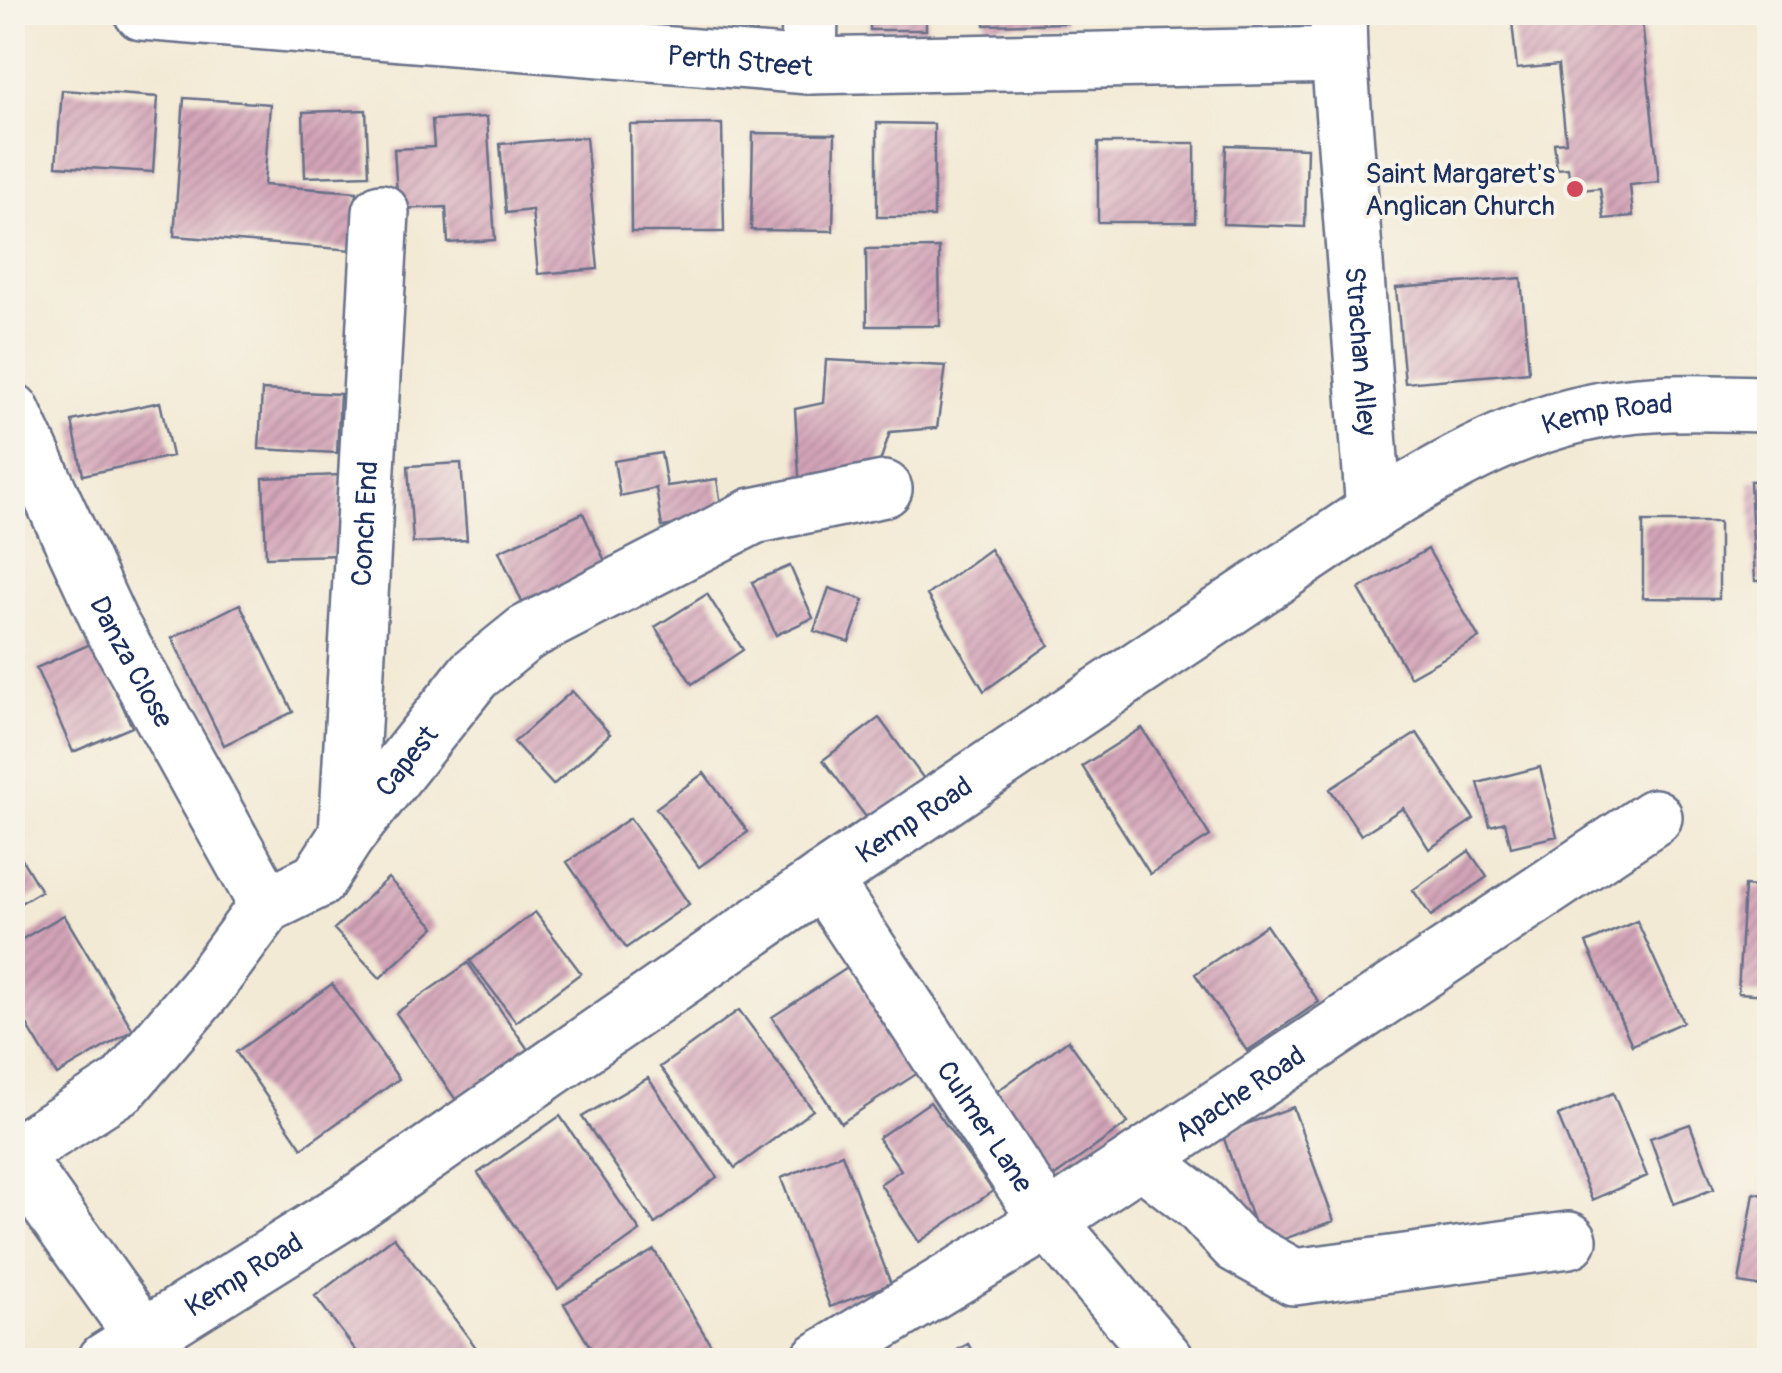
<svg xmlns="http://www.w3.org/2000/svg" width="1782" height="1373" font-family="Pangolin,sans-serif">
  <style>
    .building { fill: url(#building-hatch) }
    .lines { fill: none; stroke-linecap: round; stroke-linejoin: round }
    .minor-casing { stroke: #677088; stroke-width: 60 }
    .minor { stroke: #fff; stroke-width: 55 }
    .poi-dot { fill: #d1495b; stroke: #f7f3e8; stroke-width: 4 }
    .labels { text-anchor: middle; stroke-width: 8; stroke-linejoin: round; paint-order: stroke }
    .street-label { font-size: 28px; fill: #1b2f5e; stroke: #f7f3e8 }
    .poi-label { font-size: 28px; fill: #1b2f5e; stroke: #f7f3e8; text-anchor: end }
  </style>
  <defs>
    <pattern id="building-hatch" width="6" height="6" patternUnits="userSpaceOnUse" patternTransform="scale(2.5)"><rect width="6" height="6" fill="#d4a4b8"/><path d="M-1 1l2-2M0 6l6-6M5 7l2-2" fill="none" stroke="#ab8699"/></pattern>
  </defs>
  <rect width="100%" height="100%" fill="#f7f3e8"/>
  <filter id="ink" filterUnits="userSpaceOnUse"><feTurbulence type="fractalNoise" baseFrequency=".01" numOctaves="2"/><feDisplacementMap in="SourceGraphic" scale="20" xChannelSelector="R" yChannelSelector="G"/><feConvolveMatrix kernelMatrix="1 2 1 2 8 2 1 2 1" color-interpolation-filters="sRGB"/></filter>
  <filter id="wash" filterUnits="userSpaceOnUse"><feTurbulence type="fractalNoise" baseFrequency=".0048" numOctaves="4" result="noise"/><feDisplacementMap in="SourceGraphic" scale="40" xChannelSelector="R" yChannelSelector="G"/><feGaussianBlur stdDeviation="2.25" result="paint"/><feColorMatrix in="noise" values="0 0 0 0 0 0 0 0 0 0 0 0 0 0 0 0 0 1.4 0 .05"/><feComposite in="paint" operator="in"/></filter>
  <g filter="url(#wash)">
    <rect width="100%" height="100%" fill="#f3ead5"/>
    <g id="blocks">
      <path class="building" d="M870,12h56v18h-56z
        M985,12h82v11l-82,2z
        M1202,12h104l1,9 -105,2z
        M1511,12h130l18,170 -29,3 3,31 -29,3 -4,-31 -29,3 -3,-23 -11,1 -3,-26 12,-1 -8,-77 -41,4z
        M62,90l96,7 -5,75 -97,-6z
        M184,98l86,6 -6,81 93,7 -4,58 -179,-14z
        M366,110l3,65 -64,2 -2,-65z
        M487,117l8,123 -47,3 -2,-36 -48,2 -4,-60 40,-2 -2,-27z
        M877,123l57,1v93h-57z
        M722,124l2,108h-93l-1,-107z
        M753,133l82,1 -2,97 -82,-1z
        M586,137l12,132 -60,5 -6,-64 -26,3 -6,-69z
        M1098,143h97v79h-97z
        M1226,145l81,3 -2,79 -82,-3z
        M939,248l1,78h-73l-1,-77z
        M1521,278l8,94 -124,11 -9,-95z
        M826,360l120,6 -9,62 -47,4 -13,39 -77,21 -5,-83 28,-6z
        M262,390l78,4 -3,59 -78,-4z
        M160,402l12,54 -89,19 -11,-54z
        M661,453l6,33 50,-7 6,39 -61,9 -6,-39 -36,8 -6,-35z
        M461,463l6,77 -54,3 -5,-77z
        M340,475l2,80 -76,2 -3,-79z
        M1770,480v101h-15l-5,-100z
        M583,513l27,59 -84,39 -27,-60z
        M1643,522h76v77l-76,-1z
        M990,549l59,96 -65,46 -57,-96z
        M1428,549l51,89 -69,39 -51,-88z
        M790,566l23,52 -37,17 -24,-53z
        M829,588l35,12 -15,42 -35,-11z
        M707,594l36,56 -51,34 -37,-57z
        M240,604l53,108 -69,33 -52,-107z
        M95,642l37,85 -59,25 -37,-84z
        M572,691l38,43 -57,51 -39,-43z
        M879,718l45,61 -55,42 -46,-61z
        M1142,728l68,108 -60,38 -68,-108z
        M1417,733l57,86 -45,30 -26,-41 -42,27 -31,-46z
        M1540,767l17,69 -46,11 -6,-25 -15,4 -12,-43z
        M704,773l44,59 -49,35 -43,-59z
        M630,818l59,86 -63,44 -59,-86z
        M12,843l29,48 -29,17z
        M1469,851l18,26 -56,39 -18,-26z
        M388,878l47,49 -55,51 -46,-49z
        M1744,886l26,2v107l-32,-2z
        M535,912l46,61 -65,49 -46,-61z
        M64,915l69,115 -76,45 -45,-75v-55z
        M1637,921l46,101 -51,23 -46,-102z
        M1266,925l53,77 -72,49 -52,-77z
        M468,963l61,88 -73,49 -60,-87z
        M849,967l69,106 -77,50 -69,-106z
        M332,984l67,95 -97,69 -66,-96z
        M739,1010l74,100 -78,58 -75,-101z
        M1068,1040l60,83 -76,55 -60,-83z
        M648,1078l69,99 -62,47 -73,-107z
        M1613,1093l34,83 -55,24 -34,-84z
        M930,1102l63,89 -74,51 -39,-58 21,-14 -23,-32z
        M1293,1107l41,114 -72,26 -40,-114z
        M560,1116l80,115 -82,58 -80,-116z
        M1690,1124l24,65 -40,15 -24,-66z
        M842,1154l49,130 -61,23 -49,-129z
        M1754,1193l16,3v92l-31,-5z
        M394,1237l86,116 -9,7h-108l-48,-64z
        M654,1250l66,110h-122l-34,-56z
        M968,1344l10,16h-38z"/>
    </g>
  </g>
  <g filter="url(#ink)">
    <use href="#blocks" fill-opacity="0" stroke="#677088" stroke-width="2.5"/>
    <g class="lines">
      <g class="minor-casing">
        <g id="minor">
          <path id="s1" d="M142,12l667,54 530,-11"/>
          <path id="s2" d="M1338,12l1,43 35,456"/>
          <path d="M809,66l1,-54"/>
          <path id="s3" d="M12,411l98,212 157,282"/>
          <path id="s4" d="M347,835l34,-623"/>
          <path id="s5" d="M823,880l225,341 118,139"/>
          <path d="M12,1153l132,185 10,22"/>
          <path id="s6" d="M12,1156l111,-71 82,-96 62,-84 51,-25 29,-45 127,-160 52,-42 227,-117 131,-27"/>
          <path d="M1141,1159l58,45 38,41 57,32 275,-37"/>
          <path id="s7" d="M106,1360l245,-153 472,-327 551,-369c91,-56 170,-101 279,-107 39,-3 78,0 117,0"/>
          <path id="s8" d="M819,1360l229,-139 606,-404"/>
        </g>
      </g>
      <use href="#minor" class="minor"/>
    </g>
  </g>
  <circle class="poi-dot" cx="1575" cy="189" r="10"/>
  <g class="labels">
    <g class="street-label">
      <text dy="10" stroke="none"><textPath href="#s1" startOffset="600">Perth Street</textPath></text>
      <text dy="10" stroke="none"><textPath href="#s2" startOffset="340">Strachan Alley</textPath></text>
      <text dy="10" stroke="none"><textPath href="#s7" startOffset="1782">Kemp Road</textPath></text>
      <text dy="10" stroke="none"><textPath href="#s4" startOffset="312">Conch End</textPath></text>
      <text dy="10" stroke="none"><textPath href="#s3" startOffset="278">Danza Close</textPath></text>
      <text dy="10" stroke="none"><textPath href="#s6" startOffset="568">Capest</textPath></text>
      <text dy="10" stroke="none"><textPath href="#s7" startOffset="972">Kemp Road</textPath></text>
      <text dy="10" stroke="none"><textPath href="#s8" startOffset="498">Apache Road</textPath></text>
      <text dy="10" stroke="none"><textPath href="#s5" startOffset="295">Culmer Lane</textPath></text>
      <text dy="10" stroke="none"><textPath href="#s7" startOffset="162">Kemp Road</textPath></text>
    </g>
    <g class="poi-label">
      <text x="1555" y="183">Saint Margaret's<tspan x="1555" dy="32">Anglican Church</tspan></text>
    </g>
  </g>
  <rect width="1782" height="1373" fill="none" stroke="#f7f3e8" stroke-width="50"/>
</svg>
